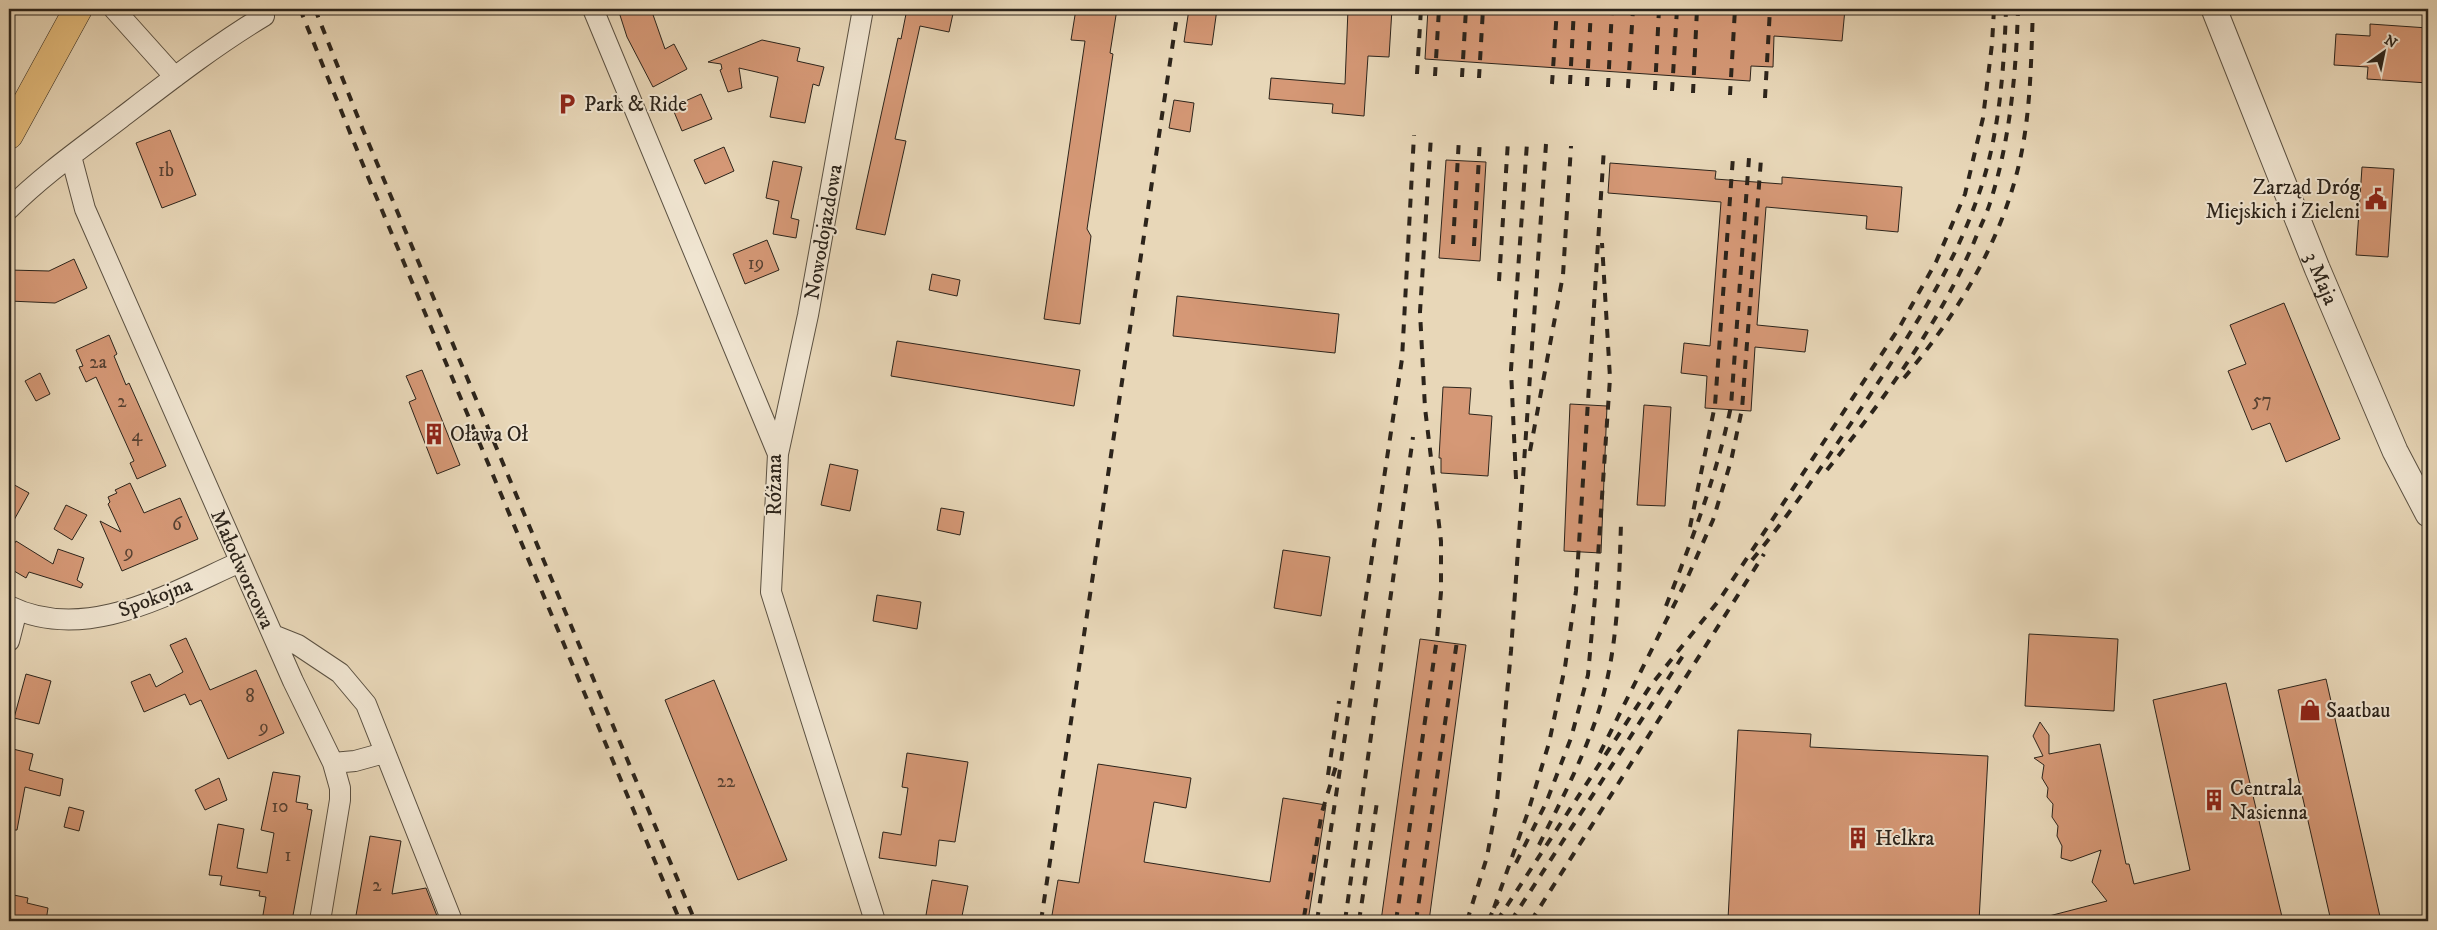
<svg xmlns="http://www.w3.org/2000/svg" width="2437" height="930" font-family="'IM FELL DW Pica',serif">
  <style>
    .building { fill: #d59876; stroke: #2c241b }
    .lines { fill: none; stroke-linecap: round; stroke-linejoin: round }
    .minor-casing { stroke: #5b5142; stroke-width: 22 }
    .tertiary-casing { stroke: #5b5142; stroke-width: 27 }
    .primary-casing { stroke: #2c241b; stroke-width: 29 }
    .minor { stroke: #f0e5d1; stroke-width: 20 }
    .tertiary { stroke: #f0e5d1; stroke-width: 25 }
    .primary { stroke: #e4bc7c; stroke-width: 28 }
    .rail { stroke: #2c241b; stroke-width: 4; stroke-dasharray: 9 9; stroke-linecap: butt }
    .labels { text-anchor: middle; stroke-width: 4; stroke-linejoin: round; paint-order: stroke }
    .number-label { font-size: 19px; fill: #564132 }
    .poi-label { font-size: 21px; fill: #2c241b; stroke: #f0e5d1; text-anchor: start }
    .street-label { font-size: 21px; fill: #2c241b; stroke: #f0e5d1 }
  </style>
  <rect width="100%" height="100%" fill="#e8d7b8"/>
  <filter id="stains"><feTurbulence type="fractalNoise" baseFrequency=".004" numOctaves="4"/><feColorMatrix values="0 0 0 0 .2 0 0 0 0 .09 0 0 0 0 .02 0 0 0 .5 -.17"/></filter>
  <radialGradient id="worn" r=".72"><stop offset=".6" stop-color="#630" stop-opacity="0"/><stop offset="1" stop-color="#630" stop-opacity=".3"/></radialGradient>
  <path class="building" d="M618,9h33l14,40 9,-5 13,25 -34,18 -26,-50z
    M907,9h47l-5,23 -29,-6 -25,113 11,2 -21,94 -29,-6 42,-191 3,1z
    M1076,9h41l-7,44 3,1 -26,175 4,7 -11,88 -36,-5 41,-278 -14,-1z
    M1189,9h28l-5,36 -28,-3z
    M1348,9h44l-3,48 -21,-1 -4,60 -32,-3 1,-9 -64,-5 2,-21 74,6z
    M1428,9h417l-3,32 -68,-5 -1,31 -22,-1 -1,15 -325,-22z
    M2370,24l58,4v55l-61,-4 1,-12 -34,-2 2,-31 34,2z
    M762,40l38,8 -3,13 27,6 -5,19 -6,-2 -8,39 -35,-6 8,-40 -39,-9 3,20 -14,4 -8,-22 2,-1 -1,-5 -13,-2z
    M701,94l11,25 -30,12 -10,-24z
    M1174,100l20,3 -4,29 -21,-4z
    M170,130l26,65 -34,13 -26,-65z
    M724,147l10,24 -29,13 -11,-24z
    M1446,160l40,2 -6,99 -41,-3z
    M773,161l29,6 -11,51 8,2 -3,18 -23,-4 6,-33 -13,-3z
    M1610,163l106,8 -1,8 67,5v-7l120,10 -4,45 -32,-3 1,-13 -101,-9 -9,118 51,5 -3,22 -50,-5 -4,64 -46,-3 2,-32 -26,-3 3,-30 26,3 11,-144 -113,-9z
    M2362,167l32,2 -6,88 -32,-2z
    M767,240l12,30 -34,14 -12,-30z
    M74,259l13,29 -32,15 -46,-2v-31l40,1z
    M932,274l28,6 -3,16 -28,-6z
    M1177,296l162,18 -4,39 -162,-17z
    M2284,303l56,136 -54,23 -16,-39 -18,7 -24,-59 18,-7 -16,-39z
    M109,335l8,19 -3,2 12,29 3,-2 37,83 -29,13 -7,-16 4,-2 -38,-84 -10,5 -7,-15 4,-1 -7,-16z
    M897,341l183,29 -6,36 -183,-30z
    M422,370l38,95 -23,9 -28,-72 7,-3 -10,-23z
    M40,373l10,21 -14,7 -11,-20z
    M1443,387l28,1 -2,26 23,2 -4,60 -47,-3v-15h-2z
    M1570,404l37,2 -6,147 -37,-2z
    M1644,405l27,2 -6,99 -28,-1z
    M830,464l28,6 -8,41 -29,-6z
    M9,482l20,11 -20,36z
    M130,483l14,30 36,-15 18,41 -76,32 -22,-50 21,11 -13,-28 2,-2 -2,-5 9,-4 -2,-3z
    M66,505l21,10 -15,25 -18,-11z
    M941,508l23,4 -4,23 -23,-5z
    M16,541l37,23 5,-15 26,9 -7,22 6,4 -2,4 -52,-16 -3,6 -17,-10v-15z
    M1283,550l47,7 -9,59 -47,-8z
    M877,595l44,7 -4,27 -44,-8z
    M2029,634l89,5 -4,72 -89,-5z
    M186,638l24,52 46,-20 28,63 -56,26 -27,-59 -11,5 -5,-11 -41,18 -13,-30 19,-8 6,13 27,-15 -13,-27z
    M1420,639l46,6 -37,276h-48z
    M26,674l25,7 -12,43 -25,-6z
    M2326,679l55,242h-50l-53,-231z
    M714,680l73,180 -49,20 -73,-180z
    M2226,683l57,238h-233l-1,-5 58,-15 -15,-19 9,-32 -30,11 -10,-3 1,-12 -5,-10 1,-10 -6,-9 1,-13 -6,-7 1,-9 -6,-10 2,-13 -10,-7 9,-2 -10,-20 7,-14 9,13v19l51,-10 26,120h3l5,20 56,-14 -37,-170z
    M1738,730l73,4 -1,13 178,9 -9,165 -251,-2z
    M9,748l24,6 -4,16 34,9 -3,17 -35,-9 -8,43h-8z
    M907,753l61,9 -13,80 -16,-2 -3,26 -57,-8 4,-26 18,3 7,-47 -6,-1z
    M1098,764l93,14 -5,30 -32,-6 -10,60 126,20 13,-84 43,7 -18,116h-257l7,-41 21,3z
    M273,772l27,4 -4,26 12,2 -1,5 5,1 -20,111h-30l4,-24 -7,-1 1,-5 -40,-6 2,-9 -13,-1 9,-51 26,5 -7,39 30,5 7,-40 -13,-3z
    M219,778l8,22 -22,10 -10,-20z
    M69,807l15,4 -5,20 -15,-4z
    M370,836l31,5 -9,53 34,-6 13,33h-84z
    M932,880l36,6 -7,35h-36z
    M9,894l19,4 -1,5 21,5 -2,13h-24l1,-2 -14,-3z"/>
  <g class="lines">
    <g class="minor-casing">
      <path id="minor" d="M114,9l61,68
        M593,9l185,445 -7,138 104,329
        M71,156l14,53 208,472 40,82 22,-2 29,-8
        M9,209c34,-34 74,-62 112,-91 47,-36 93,-72 143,-102
        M778,454l30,-139 55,-306
        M9,606c77,38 161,-13 231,-44
        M273,635l25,10 42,28 26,31 86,217
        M9,641l8,-31
        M320,921l20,-121v-12l-7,-25"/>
    </g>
    <g class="tertiary-casing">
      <g id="tertiary">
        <path id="s1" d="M2214,9l103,259 78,183 33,63"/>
      </g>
    </g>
    <g class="primary-casing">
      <path id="primary" d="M9,135l69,-126"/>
    </g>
    <use href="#minor" class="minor"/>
    <use href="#tertiary" class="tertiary"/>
    <use href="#primary" class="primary"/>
    <path class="rail" d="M300,9l68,168 312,744
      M315,9l46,116 334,796
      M1417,74l4,-65
      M1435,76l4,-67
      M1462,77l4,-68
      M1479,78l4,-69
      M1552,84l5,-75
      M1570,84l4,-75
      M1587,86l4,-77
      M1608,87l4,-78
      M1628,88l5,-79
      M1655,90l4,-81
      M1672,91l5,-82
      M1693,93l4,-84
      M1730,95l5,-86
      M1765,98l5,-89
      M1453,244l6,-106
      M1474,246l6,-107
      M1499,281l9,-140
      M1904,378c53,-63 98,-137 116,-218 11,-50 11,-101 13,-151
      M1530,451l33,-176 8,-129
      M1827,470c57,-71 111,-144 147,-228 5,-13 12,-26 16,-39 20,-62 26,-129 28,-194
      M1516,479l-5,-109 16,-227
      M1690,527l25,-122 18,-248
      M1752,560c39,-47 72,-97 106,-147 45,-68 92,-137 119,-214 22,-59 27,-128 29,-190
      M1666,606c26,-66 51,-131 65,-200l18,-248
      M1600,753l86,-172 27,-61 18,-59 11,-52 19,-250
      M1328,775l11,-74
      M1539,845c22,-44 45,-88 60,-135 19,-60 20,-124 22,-187
      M1516,863l30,-60 25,-65 17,-63 8,-89 14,-208 -8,-135
      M1494,908l34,-96 21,-69 16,-76 11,-76 28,-443
      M1304,917l18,-105 14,-46
      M1041,921l137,-912
      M1317,921l85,-562 12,-224
      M1345,921l68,-484
      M1359,921l18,-119
      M1396,921l41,-283 4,-46v-51l-16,-133 -5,-96 11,-176
      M1416,921l41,-280
      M1467,921l20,-64 10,-56 14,-150 35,-507
      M1488,921l10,-20
      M1497,921l154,-236 69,-86 179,-271 37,-66 29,-68 18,-76 9,-74 2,-35
      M1511,921l175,-270
      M1531,921l233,-367"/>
  </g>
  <defs>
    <g id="parking-bare" transform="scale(1.725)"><path d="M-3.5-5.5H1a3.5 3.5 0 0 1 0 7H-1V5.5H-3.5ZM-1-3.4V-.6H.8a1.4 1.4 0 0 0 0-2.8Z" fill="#8f2418" stroke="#f0e5d1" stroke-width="2.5" paint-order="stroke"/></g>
    <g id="civic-bare" transform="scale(1.725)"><path d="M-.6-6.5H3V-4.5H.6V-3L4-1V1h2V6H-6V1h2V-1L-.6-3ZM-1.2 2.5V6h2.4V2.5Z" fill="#8f2418" stroke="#f0e5d1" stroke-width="2.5" paint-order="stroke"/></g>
    <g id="building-bare" transform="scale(1.725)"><path d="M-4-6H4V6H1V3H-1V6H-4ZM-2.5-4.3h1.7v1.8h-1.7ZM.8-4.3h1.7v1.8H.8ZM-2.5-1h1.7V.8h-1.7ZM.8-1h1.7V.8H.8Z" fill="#8f2418" stroke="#f0e5d1" stroke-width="2.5" paint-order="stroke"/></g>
    <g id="shop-bare" transform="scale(1.725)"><path d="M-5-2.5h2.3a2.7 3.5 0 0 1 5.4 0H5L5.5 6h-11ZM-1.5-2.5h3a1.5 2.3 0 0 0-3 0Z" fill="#8f2418" stroke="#f0e5d1" stroke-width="2.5" paint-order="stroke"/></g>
  </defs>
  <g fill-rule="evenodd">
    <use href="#parking-bare" x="567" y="104"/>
    <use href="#civic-bare" x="2376" y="199"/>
    <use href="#building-bare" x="434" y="434"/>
    <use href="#shop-bare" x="2310" y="710"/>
    <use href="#building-bare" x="2214" y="800"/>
    <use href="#building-bare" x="1858" y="838"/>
  </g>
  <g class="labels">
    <g class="number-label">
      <text x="166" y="176">1b</text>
      <text x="756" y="269">19</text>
      <text x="98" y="368">2a</text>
      <text x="2262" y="406">57</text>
      <text x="122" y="407">2</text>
      <text x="137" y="441">4</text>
      <text x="177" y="530">6</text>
      <text x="129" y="558">9</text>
      <text x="250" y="702">8</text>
      <text x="264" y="733">9</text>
      <text x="726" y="787">22</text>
      <text x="280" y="812">10</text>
      <text x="288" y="861">1</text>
      <text x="377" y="891">2</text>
    </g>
    <g class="poi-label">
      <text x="584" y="111">Park &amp; Ride</text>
      <text x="2360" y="194" text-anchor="end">Zarząd Dróg<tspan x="2360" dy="24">Miejskich i Zieleni</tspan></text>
      <text x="450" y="441">Oława Oł</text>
      <text x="2326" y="717">Saatbau</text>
      <text x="2230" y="795">Centrala<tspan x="2230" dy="24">Nasienna</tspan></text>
      <text x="1875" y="845">Helkra</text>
    </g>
    <g class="street-label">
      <text transform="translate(823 232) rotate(-80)" y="7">Nowodojazdowa</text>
      <text dy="7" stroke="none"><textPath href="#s1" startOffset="290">3 Maja</textPath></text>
      <text transform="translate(774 485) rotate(-90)" y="7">Różana</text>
      <text transform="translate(243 569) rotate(66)" y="7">Małodworcowa</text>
      <text transform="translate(155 597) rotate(-21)" y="7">Spokojna</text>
    </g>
  </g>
  <rect width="2437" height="930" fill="none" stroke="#e8d7b8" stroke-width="30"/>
  <rect x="10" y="10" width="2417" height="910" fill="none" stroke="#2c241b" stroke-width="2.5"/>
  <rect x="15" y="15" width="2407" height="900" fill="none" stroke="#2c241b"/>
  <g transform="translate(2384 52) rotate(33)" stroke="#f0e5d1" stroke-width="4" paint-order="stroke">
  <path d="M0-4L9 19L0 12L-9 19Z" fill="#2c241b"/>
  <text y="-8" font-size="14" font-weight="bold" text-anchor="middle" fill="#2c241b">N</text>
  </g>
  <rect width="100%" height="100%" filter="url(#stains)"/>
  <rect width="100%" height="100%" fill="url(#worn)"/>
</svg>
